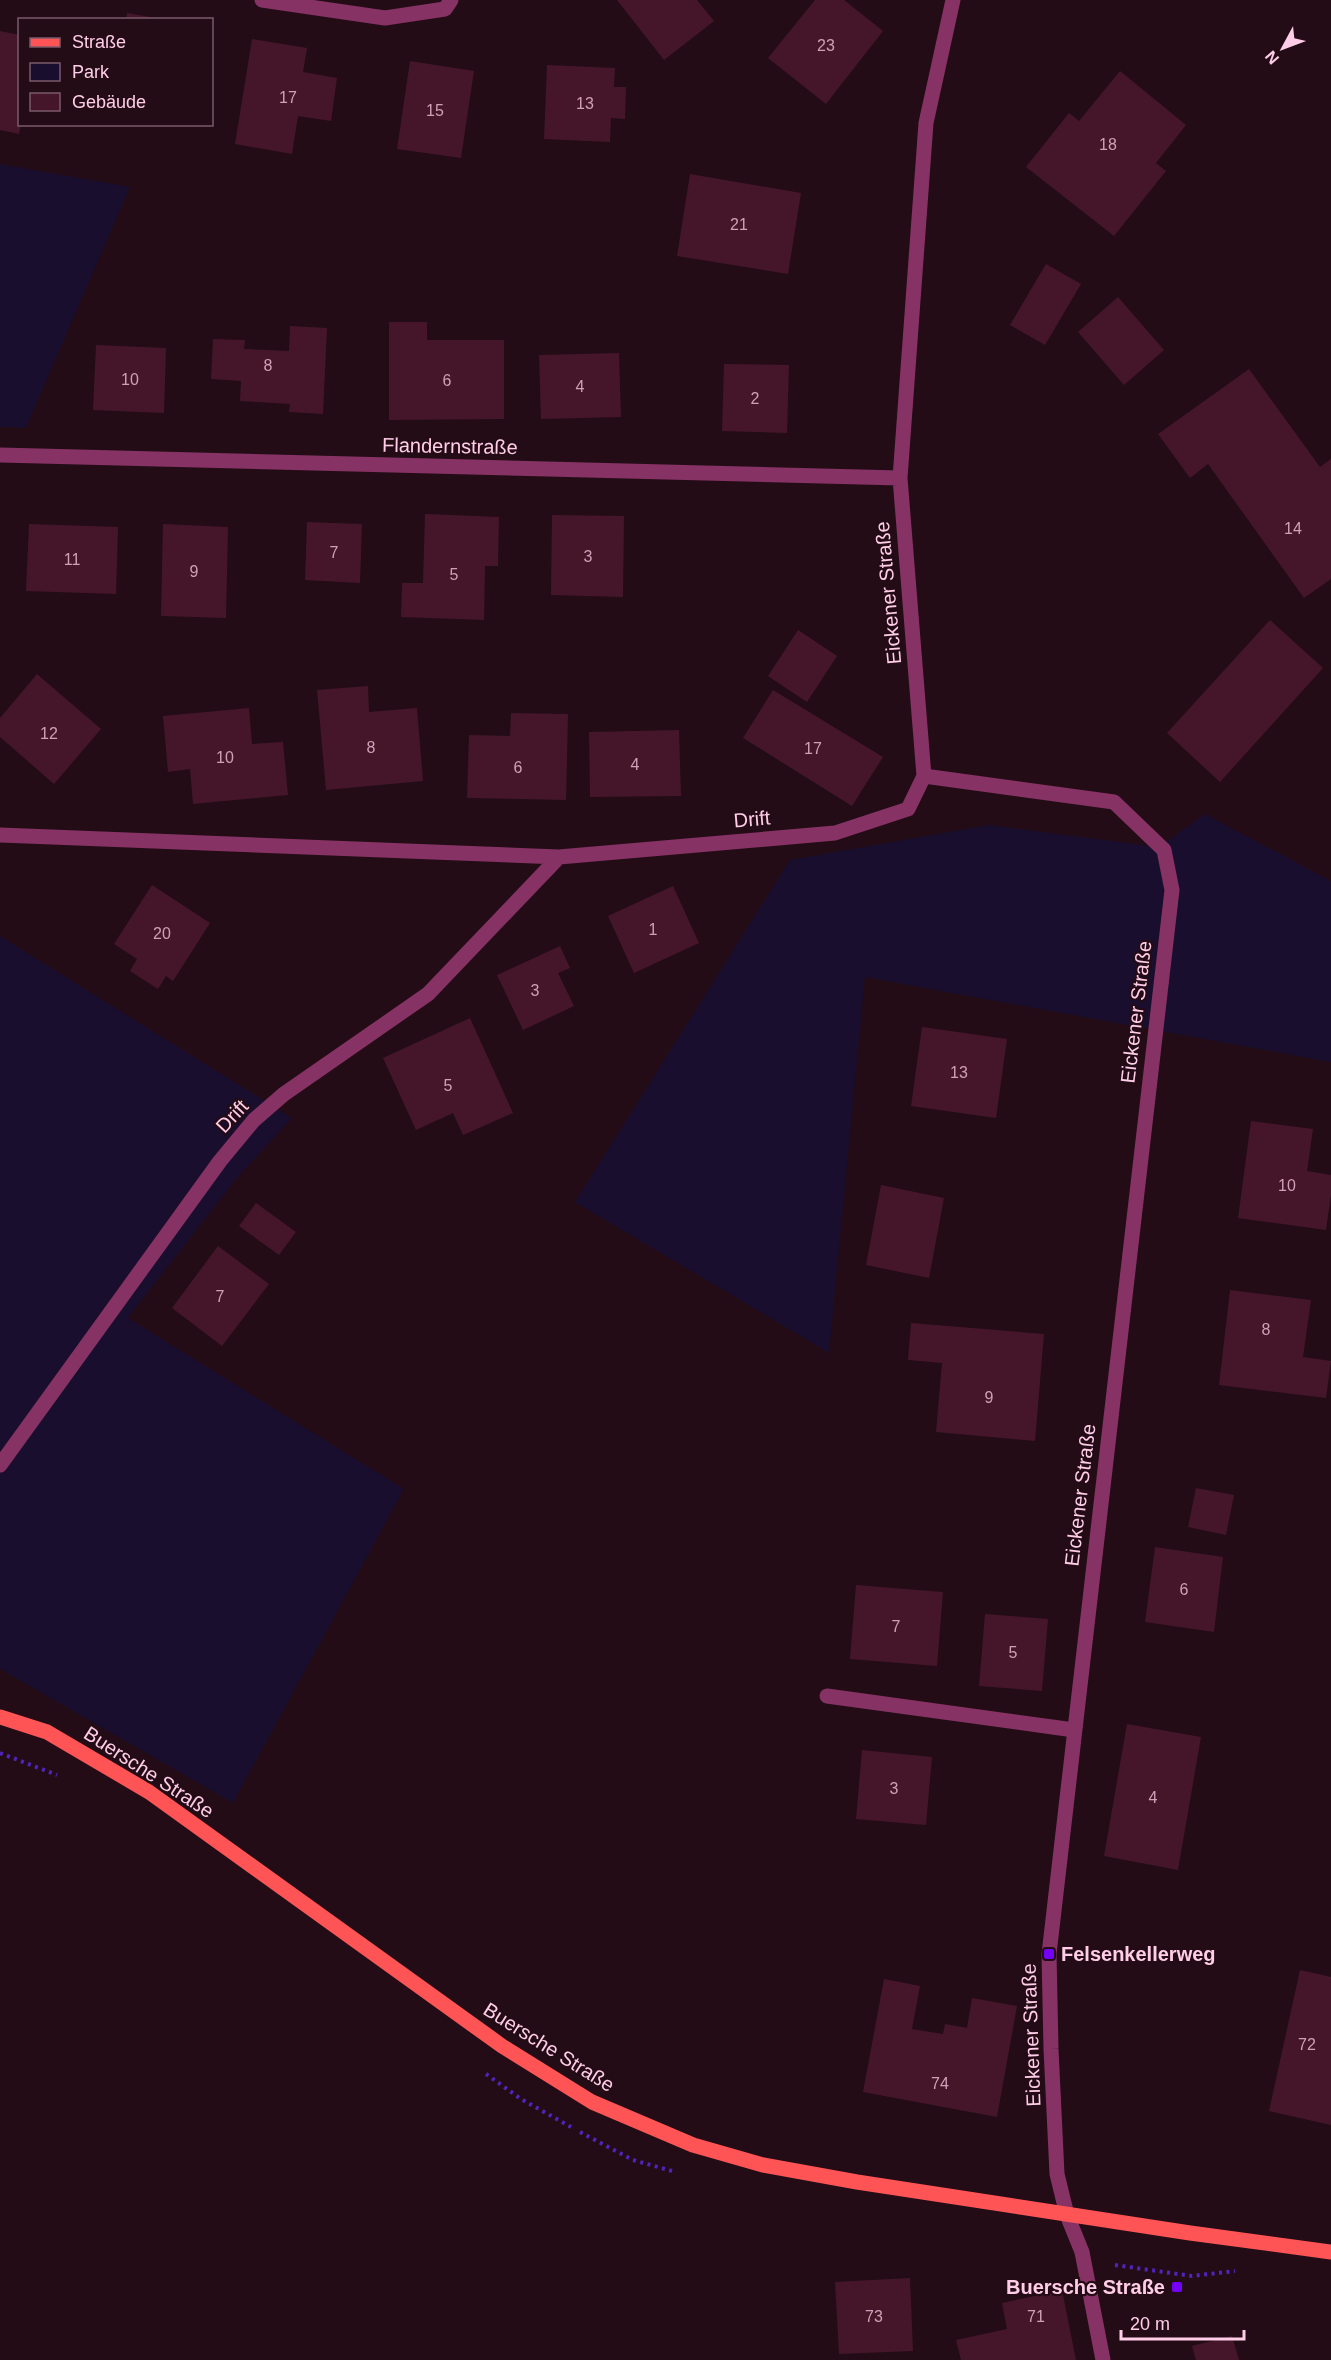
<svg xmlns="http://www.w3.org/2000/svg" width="1331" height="2360" font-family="Helvetica,sans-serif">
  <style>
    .green { fill: #190e2d }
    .building { fill: #45162a }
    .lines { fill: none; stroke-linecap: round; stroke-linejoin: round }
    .path { stroke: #5323bd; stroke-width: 4; stroke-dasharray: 3 4.5; stroke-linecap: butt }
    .minor { stroke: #863264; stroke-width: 15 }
    .major { stroke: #ff5455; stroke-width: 15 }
    .poi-dot { fill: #7500f8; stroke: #230c16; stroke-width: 2 }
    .labels { text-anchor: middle; stroke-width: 4.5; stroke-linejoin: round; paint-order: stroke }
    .number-label { font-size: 16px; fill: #d09fb8 }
    .street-label { font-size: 20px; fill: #ffcde7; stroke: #230c16 }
    .poi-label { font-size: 20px; font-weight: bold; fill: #ffcde7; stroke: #230c16; text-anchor: start }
  </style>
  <rect width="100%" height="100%" fill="#230c16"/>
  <path class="green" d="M0,164l130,23 -104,241 -26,-1z
    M1205,814l126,67v181l-466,-85 -36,376 -254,-151 215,-342 199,-35 170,22z
    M0,936l292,182 -55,60 -109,140 276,171 -171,314 -233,-134z"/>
  <path class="building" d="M617,0h80l17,21 -50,39z
    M815,0h29l39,31 -57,73 -58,-46z
    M127,13l29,5v2h-30z
    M0,31l20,4 1,89 -2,10 -19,-4z
    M252,39l55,9 -4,24 34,6 -6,43 -33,-5 -6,38 -57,-10z
    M410,61l64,10 -13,87 -64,-9z
    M547,65l68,3 -1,19h12l-1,32 -14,-1 -1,24 -66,-3z
    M1120,71l66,54 -30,38 10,8 -52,65 -88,-69 43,-54 10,8z
    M690,174l111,19 -13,81 -111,-18z
    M1046,264l35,20 -36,61 -35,-20z
    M1118,297l46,53 -40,35 -46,-53z
    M389,322h38v18h77v79l-115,1z
    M290,326l37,2 -4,86 -34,-2 1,-8 -50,-3 1,-20 -30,-2 2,-40 32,1 -1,9 45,2z
    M96,345l70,3 -2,65 -71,-3z
    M619,353l2,64 -80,2 -2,-64z
    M724,364l65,1 -2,68 -65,-2z
    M1249,369l71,98 11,-8v120l-27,19 -96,-134 -18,14 -32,-44z
    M425,514l74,3 -1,49h-13l-1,54 -83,-3 1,-34h21z
    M552,515l72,1 -1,81 -72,-2z
    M307,522l55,2 -2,59 -55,-3z
    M29,524l89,3 -2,67 -90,-3z
    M163,524l65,3 -2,91 -65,-2z
    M1270,620l53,48 -103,114 -53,-49z
    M798,630l39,26 -30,46 -39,-26z
    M37,674l64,55 -47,55 -54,-47v-19z
    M368,686l1,26 48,-4 6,73 -97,9 -9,-100z
    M773,690l110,67 -31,49 -109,-68z
    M249,708l3,36 31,-2 5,53 -95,9 -3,-35 -22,3 -5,-56z
    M511,713l57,1 -2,86 -99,-2 2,-63 41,1z
    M679,730l2,66 -91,1 -1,-65z
    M152,885l58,38 -37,58 -7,-5 -8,13 -28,-18 7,-12 -23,-15z
    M673,886l26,57 -65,30 -26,-57z
    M560,946l10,22 -12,5 16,33 -51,24 -26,-55z
    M470,1018l43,95 -50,22 -10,-22 -37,17 -33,-72z
    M922,1027l85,12 -11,79 -85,-12z
    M1251,1121l62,8 -6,42 24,4v20l-5,35 -88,-12z
    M881,1185l63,13 -15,80 -63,-13z
    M256,1203l40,29 -17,23 -40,-29z
    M218,1246l51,38 -47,62 -50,-38z
    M1230,1290l81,10 -8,57 28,4 -5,37 -107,-13z
    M911,1323l133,11 -9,107 -99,-9 6,-69 -34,-3z
    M1196,1488l38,7 -8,40 -38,-8z
    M1155,1547l68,10 -9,75 -69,-10z
    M856,1585l87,7 -6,74 -87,-7z
    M985,1614l63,5 -6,72 -63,-5z
    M1127,1724l74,13 -23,133 -74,-14z
    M862,1750l70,7 -6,68 -70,-6z
    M1300,1970l31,7v148l-62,-14z
    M884,1979l36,7 -8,43 31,5 2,-10 22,4 5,-30 45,8 -20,111 -134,-25z
    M910,2278l3,73 -74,3 -4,-72z
    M1062,2290l14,70h-115l-5,-20 51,-11 -5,-26z
    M1232,2336l7,24h-43l-4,-14z"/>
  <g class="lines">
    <path class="path" d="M0,1753l57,22
      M486,2074l35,25 50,28
      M580,2132l53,28 39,11
      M1115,2265l77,11 43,-5"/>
    <path class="minor" d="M262,0l123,18 60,-9 6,-9
      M953,0l-27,123 -26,355 24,298 190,26 50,48 8,40 -123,1064 2,95 6,125 10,41 15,37 21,108
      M0,455l900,23
      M0,835l559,22 276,-24 73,-24 16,-33
      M0,1465l220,-304 34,-41 30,-26 144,-100 131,-137
      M827,1696l247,34"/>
    <path class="major" d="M0,1717l47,15 102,60 353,254 90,56 101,43 70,20 94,17 333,51 141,19"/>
  </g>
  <g class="poi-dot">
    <rect x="1043" y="1948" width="12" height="12" rx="3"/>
    <rect x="1171" y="2281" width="12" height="12" rx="3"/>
  </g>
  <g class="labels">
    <g class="number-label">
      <text x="826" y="51">23</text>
      <text x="288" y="103">17</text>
      <text x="585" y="109">13</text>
      <text x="435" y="116">15</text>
      <text x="1108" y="150">18</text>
      <text x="739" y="230">21</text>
      <text x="268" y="371">8</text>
      <text x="130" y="385">10</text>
      <text x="447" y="386">6</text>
      <text x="580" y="392">4</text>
      <text x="755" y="404">2</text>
      <text x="1293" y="534">14</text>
      <text x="334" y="558">7</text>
      <text x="588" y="562">3</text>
      <text x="72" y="565">11</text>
      <text x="194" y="577">9</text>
      <text x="454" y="580">5</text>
      <text x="49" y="739">12</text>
      <text x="371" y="753">8</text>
      <text x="813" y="754">17</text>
      <text x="225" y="763">10</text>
      <text x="635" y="770">4</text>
      <text x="518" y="773">6</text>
      <text x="653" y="935">1</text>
      <text x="162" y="939">20</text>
      <text x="535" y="996">3</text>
      <text x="959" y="1078">13</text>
      <text x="448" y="1091">5</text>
      <text x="1287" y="1191">10</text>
      <text x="220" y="1302">7</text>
      <text x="1266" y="1335">8</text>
      <text x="989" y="1403">9</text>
      <text x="1184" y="1595">6</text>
      <text x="896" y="1632">7</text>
      <text x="1013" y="1658">5</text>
      <text x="894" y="1794">3</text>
      <text x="1153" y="1803">4</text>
      <text x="1307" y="2050">72</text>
      <text x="940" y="2089">74</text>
      <text x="874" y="2322">73</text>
      <text x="1036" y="2322">71</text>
    </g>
    <g class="street-label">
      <text transform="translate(450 446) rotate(1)" y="7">Flandernstraße</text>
      <text transform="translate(888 593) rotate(-95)" y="7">Eickener Straße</text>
      <text transform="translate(752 819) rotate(-5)" y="7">Drift</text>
      <text transform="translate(1136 1012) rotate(-83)" y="7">Eickener Straße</text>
      <text transform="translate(232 1116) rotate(-47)" y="7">Drift</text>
      <text transform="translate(1080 1495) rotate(-83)" y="7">Eickener Straße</text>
      <text transform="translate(149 1772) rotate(33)" y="7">Buersche Straße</text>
      <text transform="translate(1031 2035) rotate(-92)" y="7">Eickener Straße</text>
      <text transform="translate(549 2047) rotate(32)" y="7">Buersche Straße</text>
    </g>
    <g class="poi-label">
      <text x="1061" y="1961">Felsenkellerweg</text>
      <text x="1165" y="2294" text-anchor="end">Buersche Straße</text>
    </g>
  </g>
  <rect x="18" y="18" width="195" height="108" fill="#230c16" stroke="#7b596a" stroke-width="1.5"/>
  <rect x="30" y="38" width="30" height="9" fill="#ff5455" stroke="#7b596a" stroke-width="1.5"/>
  <text x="72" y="48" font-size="18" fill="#ffcde7">Straße</text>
  <rect x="30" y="63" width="30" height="18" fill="#190e2d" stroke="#7b596a" stroke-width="1.5"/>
  <text x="72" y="78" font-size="18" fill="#ffcde7">Park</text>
  <rect x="30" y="93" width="30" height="18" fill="#45162a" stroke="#7b596a" stroke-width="1.5"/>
  <text x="72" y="108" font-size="18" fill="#ffcde7">Gebäude</text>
  <g transform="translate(1283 48) rotate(229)" stroke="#230c16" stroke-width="4.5" paint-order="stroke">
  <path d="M0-4.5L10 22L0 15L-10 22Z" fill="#ffcde7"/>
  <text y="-9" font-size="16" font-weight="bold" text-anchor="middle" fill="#ffcde7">N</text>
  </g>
  <path d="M1121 2330v9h123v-9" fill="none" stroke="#ffcde7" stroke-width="3"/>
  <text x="1130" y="2330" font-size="18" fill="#ffcde7" stroke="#230c16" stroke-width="4.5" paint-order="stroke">20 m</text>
</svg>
